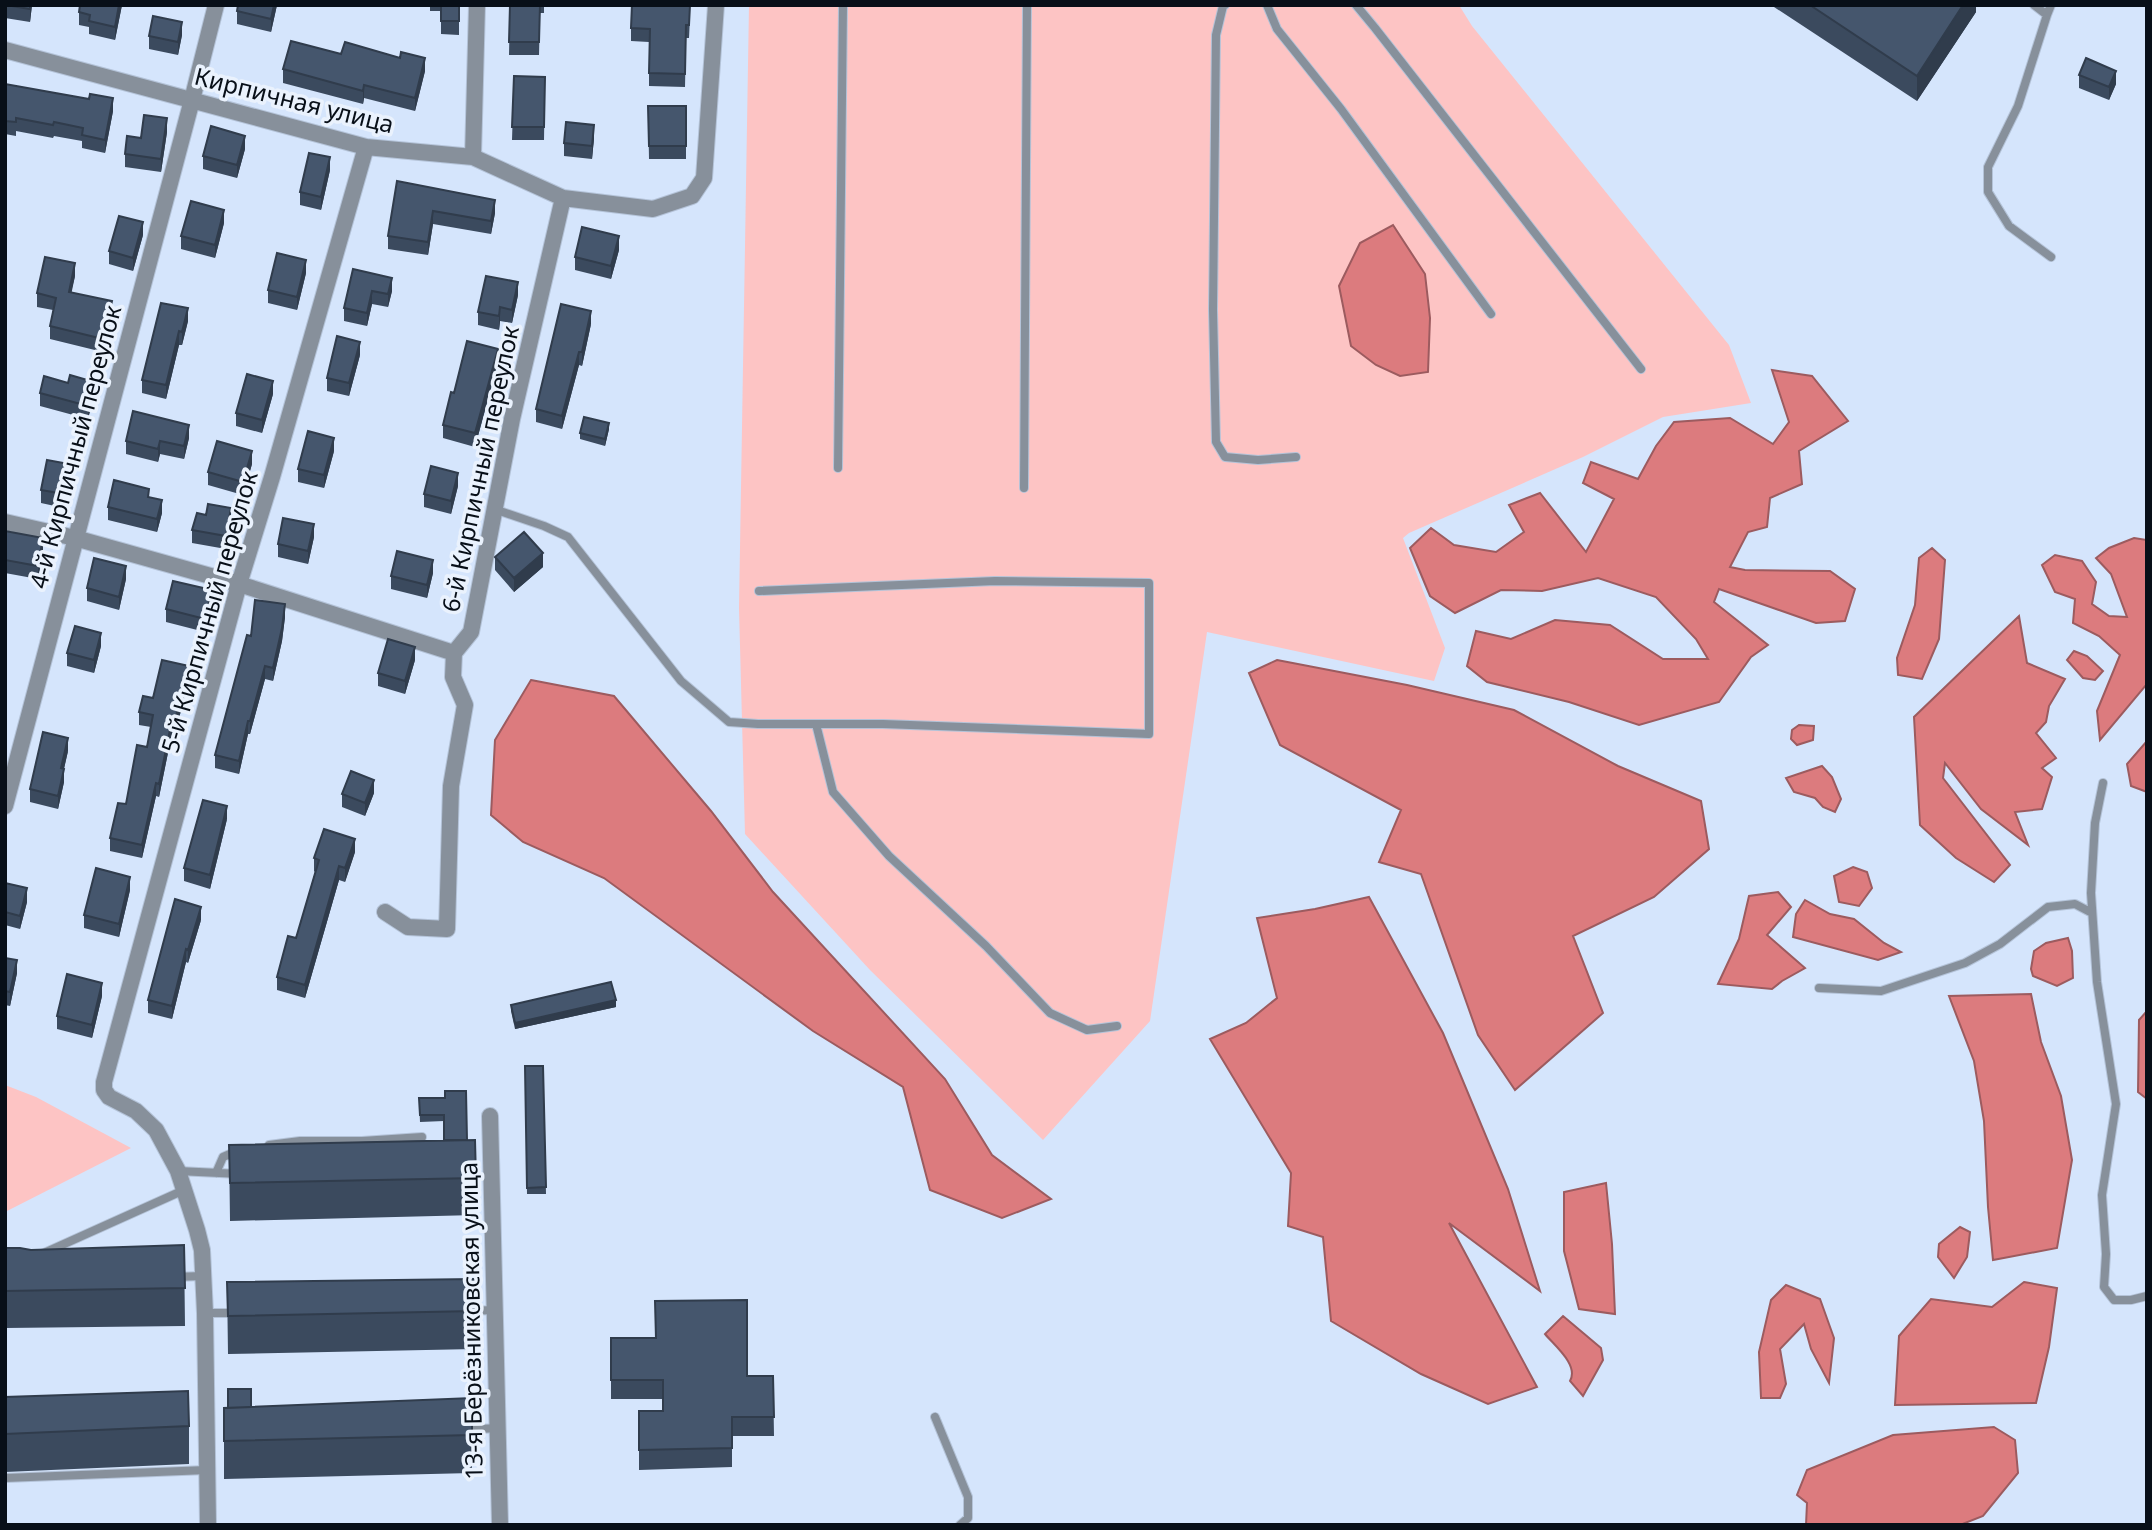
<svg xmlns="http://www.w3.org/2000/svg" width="2152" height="1530" font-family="'Noto Sans',sans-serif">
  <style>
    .green { fill: #fdc4c4 }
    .water { fill: #dc7b7e; stroke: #9c5b5f; stroke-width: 2 }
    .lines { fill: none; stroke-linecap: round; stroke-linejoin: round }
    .service-casing { stroke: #b4c3d8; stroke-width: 10 }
    .minor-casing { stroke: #b4c3d8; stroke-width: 18 }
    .service { stroke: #87909b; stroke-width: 8 }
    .minor { stroke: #87909b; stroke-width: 16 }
    .wall { fill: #3b4a5e }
    .shaded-wall { fill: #303c4c }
    .building { fill: #45566d; stroke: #303c4c; stroke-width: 2 }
    .labels { text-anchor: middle; stroke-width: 7; stroke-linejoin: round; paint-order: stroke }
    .street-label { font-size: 24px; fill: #080f18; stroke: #eaf2fd }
  </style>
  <rect width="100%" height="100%" fill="#d5e5fc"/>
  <path class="green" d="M749,5h710l13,21 257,319 22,58 -88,14 -80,40 -174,76 -6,5 42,110 -11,33 -227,-49 -57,389 -107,119 -173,-170 -125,-136 -6,-226z
    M5,1085l31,12 95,51 -126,64z"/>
  <path class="water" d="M1393,225l32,49 5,44 -2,54 -28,4 -24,-11 -25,-19 -12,-60 21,-43z
    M1772,370l40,6 36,45 -49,30 3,33 -32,14 -3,29 -19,5 -18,35 15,3 85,1 25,18 -10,32 -29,2 -97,-34 -5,13 54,43 -17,12 -32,45 -80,23 -70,-23 -82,-20 -20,-16 9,-35 35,8 44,-19 55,5 53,34h45l-12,-20 -40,-42 -58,-19 -56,13 -41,-1 -46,23 -25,-17 -20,-48 21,-20 23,17 42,7 28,-20 -15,-27 31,-12 46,59 28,-53 -31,-16 8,-21 47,17 18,-33 18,-24 56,-4 43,26 16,-22z
    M2134,538l13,2v144l-47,56 -3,-29 23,-56 -21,-19 -26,-13 2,-24 -20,-7 -13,-27 13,-10 27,6 14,21 -4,22 17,12 18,1 -16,-43 -15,-16 13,-10z
    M1932,548l13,12 -6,79 -17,40 -24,-4 -1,-17 18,-53 4,-47z
    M2019,616l8,47 38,16 -16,27 -3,16 -10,11 20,25 -14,10 10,9 -10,32 -27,3 13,33 -47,-36 -36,-46 -2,15 67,87 -16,17 -38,-24 -36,-33 -6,-108z
    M2074,651l13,5 16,15 -8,9 -12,-2 -16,-18z
    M1277,660l130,25 107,25 104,56 83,35 8,48 -55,48 -81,39 30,77 -88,77 -37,-55 -57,-161 -42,-12 22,-52 -121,-65 -31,-72z
    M531,680l83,16 97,115 62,81 172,187 47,76 59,44 -49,19 -72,-28 -27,-103 -90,-56 -209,-153 -81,-36 -32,-27 4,-75z
    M1799,725l15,1 -1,14 -16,5 -6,-6 1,-9z
    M2147,741v51l-16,-6 -4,-22z
    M1822,766l10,11 9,22 -6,13 -12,-5 -8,-9 -21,-6 -8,-14z
    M1853,867l14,5 5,16 -13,18 -20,-4 -5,-26z
    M1778,892l13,15 -24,28 38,33 -23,13 -10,8 -54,-5 21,-45 10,-43z
    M1369,897l74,136 65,156 32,102 -91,-68 88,164 -49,17 -67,-30 -90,-53 -8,-84 -35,-11 3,-53 -81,-134 36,-16 31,-25 -20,-80 58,-9z
    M1805,900l25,14 24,5 30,24 17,9 -23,8 -85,-23 3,-23z
    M2068,938l4,13 1,27 -16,8 -24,-10 -2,-7 3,-18 12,-8z
    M2031,994l10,48 20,54 11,64 -15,88 -64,12 -5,-53 -4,-86 -10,-60 -25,-65z
    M2147,1011v88l-9,-7 1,-72z
    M1606,1183l6,61 3,70 -36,-5 -15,-58v-59z
    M1960,1227l10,5 -3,25 -13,21 -16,-21 1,-13z
    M2024,1282l33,6 -8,59 -13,56 -141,2 4,-69 32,-37 61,8z
    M1786,1285l34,14 14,39 -5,45 -18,-34 -7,-25 -24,25 6,35 -6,14h-19l-2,-46 12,-52z
    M1563,1316l38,32 2,12 -20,36 -13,-15c9,-16 -15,-35 -25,-47z
    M1994,1427l21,13 3,33 -35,43 -23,9h-154l1,-22 -10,-8 10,-25 86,-35z"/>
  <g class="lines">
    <g class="service-casing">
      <path id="service" d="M1225,5l-2,1 -7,29 -3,275 3,132 9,15 33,3 38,-3
        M1267,5l10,24 64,80 150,205
        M1356,5l19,23 266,341
        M2034,5l13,10 4,-10
        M2047,15l-29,91 -30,61v25l21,34 42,31
        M838,468l5,-463
        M1024,488l3,-483
        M494,509l50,17 24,11 113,144 48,41 29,2h125l266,10v-151l-154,-2 -236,10
        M816,724l17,68 56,64 97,90 64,67 37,17 30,-4
        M2103,783l-8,40 -4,70 6,89 19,122 -14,91 4,59 -2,33 10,13h17l16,-4
        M1819,988l62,3 84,-28 35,-19 48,-37 27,-3 17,9
        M269,1145l31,-4h62l60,-4
        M178,1171l62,3
        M216,1173l7,-16 16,-7
        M44,1253l140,-63
        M174,1277l29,-1
        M467,1311l28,-1
        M205,1313h32
        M935,1417l33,80v21l-8,7
        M462,1430l36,-2
        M5,1478l202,-8"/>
    </g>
    <g class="minor-casing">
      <path id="minor" d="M5,50l361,97 107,10 90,41 90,11 39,-13 12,-18 12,-173
        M473,157l4,-152
        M5,522l70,16 164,46 215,69
        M5,806l187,-706 24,-95
        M385,912l23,15 39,2 4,-143 14,-81 -12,-28 1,-24 17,-21 41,-213 51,-221
        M490,1116l10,409
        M208,1525l-3,-212 -3,-63 -5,-20 -19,-59 -22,-41 -20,-19 -27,-14 -5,-7v-8l135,-498 33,-107 94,-330"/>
    </g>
    <use href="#service" class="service"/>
    <use href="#minor" class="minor"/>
  </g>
  <path class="wall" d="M5,5h27l-2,17 -25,-4z
    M122,5l-7,35 -26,-6v-7l-10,-2v-13z
    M238,5h39l-6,27 -34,-8v-13z
    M430,5h29v30l-18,-1v-23h-11z
    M510,5h34v8h-4l-1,42h-30z
    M1771,5h205v7l-59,89z
    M690,17l-1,21h-3l-1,49 -36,-1v-44l-18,-1v-13z
    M182,35l-4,20 -29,-6v-13z
    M341,54l84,17 -10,40 -51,-13 -1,6 -80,-21v-14z
    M2079,75l37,9 -7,16 -30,-12z
    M514,76l31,1 -1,63h-32z
    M5,84l108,27 -8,42 -23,-5v-7l-28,-5 -1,2 -37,-7v5l-11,-2z
    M648,106h38v53h-37z
    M167,132l-6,40 -36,-5v-13l16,-16z
    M594,138l-2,21 -28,-3v-13z
    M245,149l-8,29 -34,-9v-13z
    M330,170l-9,40 -21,-5v-13z
    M397,181l98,32 -4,21 -58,-10 -5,31 -40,-6v-13z
    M224,223l-9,35 -34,-9v-13z
    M143,235l-10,36 -24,-7v-13z
    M619,250l-8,29 -36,-9v-13z
    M353,269l39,22 -4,16 -16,-3 -5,22 -23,-5v-13z
    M306,273l-9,37 -29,-7v-13z
    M75,276l-4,16 41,22 -9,38 -53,-13v-13l3,-16 -16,-3v-14z
    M518,295l-6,28 -12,-2 -1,9 -21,-5v-13z
    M161,303l27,18 -6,24h-3l-13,54 -24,-6v-13z
    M591,324l-9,42 -3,-1 -17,64 -26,-7v-13z
    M360,355l-11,41 -22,-5v-13z
    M498,362l-23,85 -32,-9v-13l11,-32z
    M40,393l54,2 -6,24 -48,-13z
    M273,394l-11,39 -26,-7v-13z
    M609,429l-4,17 -25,-7v-6z
    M189,438l-5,21 -24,-5 -2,8 -32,-8v-13z
    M334,451l-10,37 -26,-6v-13z
    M252,464l-9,31 -35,-10v-13z
    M69,477l-5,31 -23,-5v-13z
    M458,486l-7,28 -27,-7v-13z
    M149,497l13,16 -5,19 -49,-12v-13z
    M231,521l-5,28 -34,-6v-13z
    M5,531l38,20 -5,28 -33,-6z
    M314,537l-6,27 -30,-7v-13z
    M495,557l48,10 -29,25 -19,-22z
    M433,573l-6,25 -36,-9v-13z
    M126,579l-7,31 -32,-9v-13z
    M212,603l-7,29 -39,-10v-13z
    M285,617l-3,24 -9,40 -8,-2 -15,55h-2l-9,40 -24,-6v-13l36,-119z
    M101,646l-7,27 -27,-7v-13z
    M415,660l-10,34 -27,-8v-13z
    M189,679l-14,55 -3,-1 -13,64 -3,-1 -14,62 -32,-7v-13l16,-34 21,-57 4,-20 -12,-2v-13l14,-14z
    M68,751l-4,18v13l-6,27 -28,-7v-13z
    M374,793l-9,23 -23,-9v-13z
    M227,819l-17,70 -26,-8v-13z
    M355,852l-10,30 -6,-2 -34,118 -28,-8v-13l19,-39 19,-66 -1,-1v-13z
    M5,883l22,19 -7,27 -15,-4z
    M130,890l-11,47 -35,-9v-13z
    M201,920l-13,43 -2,-1 -14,57 -24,-6v-13z
    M5,958l12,15 -7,33 -5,-1z
    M102,996l-10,42 -35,-9v-13z
    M511,1005l105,2 -101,22 -4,-18z
    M525,1066h18l3,128h-19z
    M419,1098h26l22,42h8l1,75 -246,6 -1,-76 215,-5v-19l-24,1z
    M184,1245l1,81 -180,2v-80l26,2z
    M227,1282l248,29v38l-247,5z
    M611,1338l136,38h26l1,60h-42v31l-93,3v-59h24v-12h-52z
    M5,1397l184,29v38l-184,8z
    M251,1407l221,28v38l-248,6v-71z"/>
  <path class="shaded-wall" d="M30,5h2l-2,17z
    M119,5h3l-7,35v-13z
    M274,5h3l-6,27v-13z
    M1963,5h13v7l-59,89v-25z
    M182,22v13l-4,20v-13z
    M425,58v13l-10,40v-13z
    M2116,71v13l-7,16v-13z
    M364,85v13l-1,6v-13z
    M113,98v13l-8,42v-13z
    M167,118v14l-6,40v-13z
    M594,125v13l-2,21v-13z
    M245,136v13l-8,29v-13z
    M330,157v13l-9,40v-13z
    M495,200v13l-4,21v-13z
    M224,210v13l-9,35v-13z
    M433,211v13l-5,31v-13z
    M143,222v13l-10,36v-13z
    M619,236v14l-8,29v-13z
    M306,260v13l-9,37v-13z
    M75,263v13l-6,29v-13z
    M392,278v13l-4,16v-13z
    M518,282v13l-6,28v-13z
    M372,291v13l-5,22v-13z
    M112,301v13l-9,38v-13z
    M500,307v14l-1,9v-14z
    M188,308v13l-6,24v-13z
    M591,311v13l-9,42v-14z
    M179,331v14l-13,54v-14z
    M360,342v13l-11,41v-13z
    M498,349v13l-23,85v-14z
    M579,352v13l-17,64v-13z
    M273,381v13l-11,39v-13z
    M94,382v13l-6,24v-13z
    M609,423v6l-4,17v-7z
    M189,425v13l-5,21v-13z
    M334,438v13l-10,37v-13z
    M160,441v13l-2,8v-13z
    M252,451v13l-9,31v-13z
    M69,464v13l-5,31v-14z
    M458,473v13l-7,28v-13z
    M162,500v13l-5,19v-13z
    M231,508v13l-5,28v-13z
    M314,524v13l-6,27v-13z
    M43,538v13l-5,28v-13z
    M543,553v14l-29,25v-14z
    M433,560v13l-6,25v-13z
    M126,566v13l-7,31v-13z
    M212,590v13l-7,29v-13z
    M285,604v13l-3,24 -9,40v-13z
    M101,633v13l-7,27v-13z
    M415,647v13l-10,34v-13z
    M189,666v13l-14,55v-14z
    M265,666v13l-15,55v-13z
    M172,720v13l-13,64v-13z
    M248,721v13l-9,40v-13z
    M68,738v13l-7,30v-13z
    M64,769v13l-6,27v-13z
    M374,780v13l-9,23v-13z
    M156,783v13l-14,62v-13z
    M227,806v13l-17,70v-14z
    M355,839v13l-10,30v-14z
    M339,866v14l-34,118v-13z
    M130,877v13l-11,47v-13z
    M27,888v14l-7,27v-13z
    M201,907v13l-13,43v-13z
    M186,949v13l-14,57v-13z
    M17,960v13l-7,33v-14z
    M102,983v13l-10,42v-13z
    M616,1000v7l-101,22v-6z"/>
  <path class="building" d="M6,5h24v4z
    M80,5h39l-4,22 -26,-6 1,-6 -11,-3z
    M238,5h36l-3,14 -34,-8z
    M441,5h18v16h-18z
    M510,5h30l-1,37h-30z
    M632,5h58l-1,20h-3l-1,49 -36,-1 1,-44 -19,-1z
    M1810,5h153l-46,71z
    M153,16l29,6 -4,20 -29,-6z
    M291,41l50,13 4,-12 55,16 1,-6 24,6 -10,40 -51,-13 -1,6 -80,-22z
    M2086,58l30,13 -7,16 -30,-12z
    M514,76l31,1 -1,50h-32z
    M5,84l84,15 1,-5 23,4 -8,42 -23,-5 1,-7 -29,-6 -1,3 -37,-7v4l-11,-1z
    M648,106h38v40h-37z
    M144,115l23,3 -6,41 -36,-5 2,-18 14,2z
    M566,122l28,3 -2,21 -28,-3z
    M211,126l34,10 -8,29 -34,-9z
    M309,153l21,4 -9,40 -21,-5z
    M397,181l98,19 -4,21 -58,-10 -5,31 -40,-6z
    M191,201l33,9 -9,35 -34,-9z
    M119,216l24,6 -10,36 -24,-7z
    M582,227l37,9 -8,30 -36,-9z
    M277,253l29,7 -9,37 -29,-7z
    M45,257l30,6 -6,29 43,9 -9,38 -53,-13 6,-28 -19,-5z
    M353,269l39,9 -4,16 -16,-3 -5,22 -23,-5z
    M486,276l32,6 -6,28 -12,-3 -1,9 -21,-4z
    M161,303l27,5 -6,24 -3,-1 -13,54 -24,-5z
    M561,304l30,7 -9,41h-3l-17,64 -26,-7z
    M337,336l23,6 -11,41 -22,-5z
    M467,341l31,8 -23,84 -32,-8 8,-33 3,1z
    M247,374l26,7 -11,39 -26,-7z
    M70,375l24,7 -6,24 -48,-13 4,-17 24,7z
    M133,411l56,14 -5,21 -24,-5 -2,8 -32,-8z
    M584,417l25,6 -4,16 -25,-6z
    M308,431l26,7 -10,37 -26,-6z
    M217,441l35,10 -9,31 -35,-10z
    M47,460l22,4 -5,30 -23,-4z
    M431,466l27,7 -7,28 -27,-7z
    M114,480l35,9 -1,8 14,3 -5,19 -49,-12z
    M208,504l23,4 -5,28 -34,-6 5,-17 9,2z
    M283,518l31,6 -6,27 -30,-7z
    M5,531l38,7 -5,28 -33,-6z
    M524,532l19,21 -29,25 -19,-21z
    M397,551l36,9 -6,25 -36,-9z
    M94,558l32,8 -7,31 -32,-9z
    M173,581l39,9 -7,29 -39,-10z
    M255,600l30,4 -3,24 -9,40 -8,-2 -15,55h-2l-9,40 -24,-6 32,-120 4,1z
    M75,626l26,7 -7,27 -27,-7z
    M388,639l27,8 -10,34 -27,-8z
    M162,660l27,6 -14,54h-3l-13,64 -3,-1 -14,62 -32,-7 8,-35 8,1 11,-59 10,2 6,-32 -14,-3 4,-16 10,2z
    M43,732l25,6 -7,30 3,1 -6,27 -28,-7z
    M351,771l23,9 -9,23 -23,-9z
    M203,800l24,6 -17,69 -26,-7z
    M324,829l31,10 -10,29 -6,-2 -34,119 -28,-8 11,-41 8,2 23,-78 -5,-2z
    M96,868l34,9 -11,47 -35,-9z
    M5,883l22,5 -7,28 -15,-4z
    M175,899l26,8 -13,43 -2,-1 -14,57 -24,-6z
    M5,958l12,2 -7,32 -5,-1z
    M67,974l35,9 -10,42 -35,-9z
    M611,982l5,18 -101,23 -4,-18z
    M525,1066h18l3,121 -19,1z
    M445,1091h21l1,49h-23v-25h-24l-1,-17h26z
    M475,1140l1,38 -246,5 -1,-38z
    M184,1245l1,43 -180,3v-43h15l11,2z
    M475,1279v32l-247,5 -1,-34z
    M747,1300v76h26l1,41h-42v31l-93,2v-39h24v-31h-52v-42h45l-1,-37z
    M228,1389h23v18l-23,1z
    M188,1391l1,35 -184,8v-37z
    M472,1398v37l-248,6v-33z"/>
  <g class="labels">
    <g class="street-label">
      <text transform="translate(294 101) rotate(14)" y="8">Кирпичная улица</text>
      <text transform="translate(76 447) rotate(-75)" y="8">4-й Кирпичный переулок</text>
      <text transform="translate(481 469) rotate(-78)" y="8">6-й Кирпичный переулок</text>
      <text transform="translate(210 612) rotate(-74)" y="8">5-й Кирпичный переулок</text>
      <text transform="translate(472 1321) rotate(-91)" y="8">13-я Берёзниковская улица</text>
    </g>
  </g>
  <rect width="2152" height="1530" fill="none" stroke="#080f18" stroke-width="14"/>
</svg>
